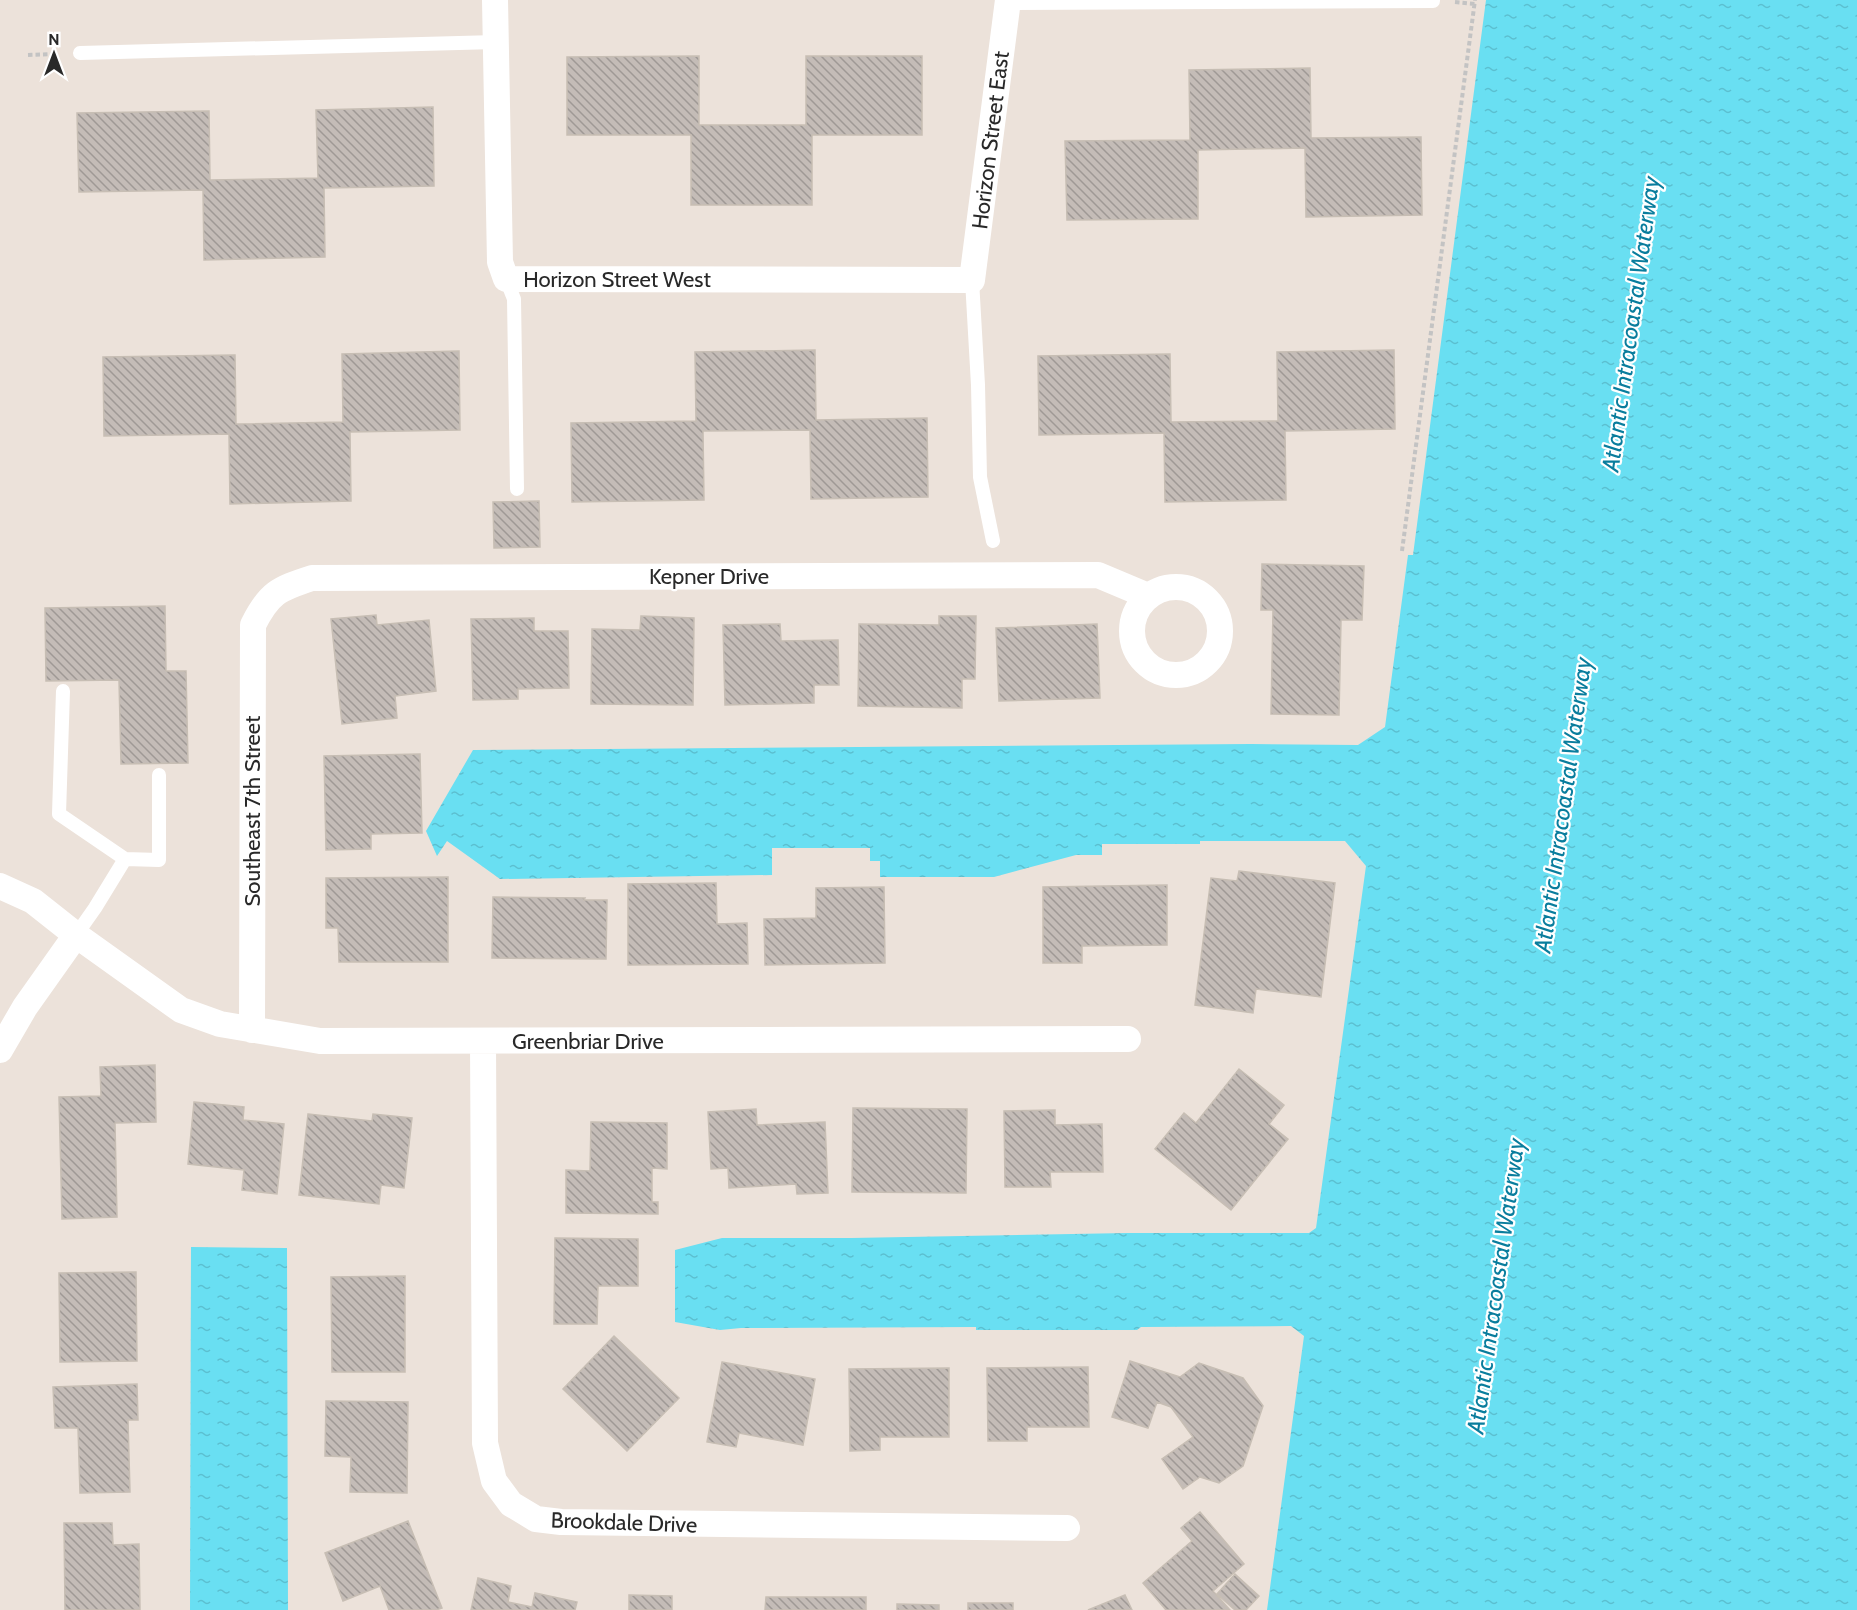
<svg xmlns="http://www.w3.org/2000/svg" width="1857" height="1610" font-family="Cabin,sans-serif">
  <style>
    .water { fill: url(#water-ripples) }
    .building { fill: url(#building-back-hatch); stroke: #c7beb4; stroke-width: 1.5 }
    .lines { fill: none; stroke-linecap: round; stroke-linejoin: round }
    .path { stroke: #c3c3c3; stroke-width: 4; stroke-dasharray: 4.5 3; stroke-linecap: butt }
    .lane { stroke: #fff; stroke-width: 14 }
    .street { stroke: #fff; stroke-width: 26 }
    .labels { text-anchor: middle; stroke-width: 4.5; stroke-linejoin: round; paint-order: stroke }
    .street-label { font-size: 22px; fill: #292929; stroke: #fff }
    .water-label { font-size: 24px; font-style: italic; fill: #097d9d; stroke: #fff }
  </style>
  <defs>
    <pattern id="water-ripples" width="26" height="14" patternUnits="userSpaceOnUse" patternTransform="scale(1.5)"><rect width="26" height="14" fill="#69dff2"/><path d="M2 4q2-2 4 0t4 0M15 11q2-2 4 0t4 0" fill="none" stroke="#5bbfd0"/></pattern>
    <pattern id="building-back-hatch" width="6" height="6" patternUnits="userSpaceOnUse" patternTransform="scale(1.5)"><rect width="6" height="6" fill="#c4bcb7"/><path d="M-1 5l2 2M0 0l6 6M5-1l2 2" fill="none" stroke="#9f9995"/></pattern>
  </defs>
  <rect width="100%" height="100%" fill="#ece2da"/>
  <path class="water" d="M1486,0h371v1610h-590l37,-274 -13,-10 -150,1 -4,3h-161v-3l-235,1 -21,2 -45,-8v-72l47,-12h129l277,-5h181l7,-5 50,-362 -21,-25h-145v3h-98v11h-26l-82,22h-114v-16h-10v-13h-98v27l-272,4 -53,-38 -10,15 -11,-25 47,-81 778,-6 107,1 27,-18 23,-172h5z
    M191,1247l96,1 1,362h-98z"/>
  <path class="building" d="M699,56v69h107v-69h116v79h-110v70h-121v-70h-124v-78z
    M1310,68l1,70 110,-1 1,78 -116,2 -1,-69 -107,2v69l-131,1 -2,-79 125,-1 -1,-70z
    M433,107l1,79 -110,2 1,69 -121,3 -1,-70 -124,2 -2,-79 132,-2 1,69 108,-2 -2,-68z
    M815,350l1,70 111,-2 1,79 -117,2 -1,-69 -107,1 1,69 -132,2 -1,-79 125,-2 -1,-69z
    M1394,350l1,79 -110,2 1,69 -121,2 -1,-69 -125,2 -1,-79 132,-2 1,68 107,-1 -1,-69z
    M459,351l1,79 -110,2 1,69 -121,3 -1,-70 -125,2 -1,-79 132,-2 1,69 107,-2 -1,-68z
    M539,501l1,46 -46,1 -1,-46z
    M1262,564l102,2 -2,54h-21l-2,95 -68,-1 2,-104h-12z
    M165,606l1,65h20l2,92 -67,1 -2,-84 -73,1 -1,-73z
    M376,615l1,10 52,-5 7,71 -41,5 2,22 -55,6 -11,-105z
    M641,616l53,2 -1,87 -102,-1 1,-75 48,1z
    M939,616h37l-1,63h-13v29l-104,-2 1,-82 80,1z
    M534,618v13h34l1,57 -51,1v10l-45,1 -2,-81z
    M780,624l1,17 57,-1 1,45h-25v18l-89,2 -2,-80z
    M1097,624l3,74 -101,3 -3,-73z
    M420,754l2,79 -51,1v15l-45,1 -2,-94z
    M1239,871l96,12 -14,114 -65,-8 -3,24 -58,-8 16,-127 26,3z
    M448,877v85h-109l-1,-34h-12v-50z
    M716,883l1,41 30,-1 1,41 -120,1v-81z
    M1167,885v60l-85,1v17h-39v-76z
    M884,887l1,76 -120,2 -1,-46 52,-1v-30z
    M493,897l92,1 -1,2h23l-1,59 -114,-1z
    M155,1065l1,57 -41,1 2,94 -55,2 -3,-122 42,-1 -1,-29z
    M1239,1069l45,36 -15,19 19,15 -57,71 -76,-61 29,-36 12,10z
    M194,1102l50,5 -1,13 41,4 -7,70 -35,-4 2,-20 -56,-6z
    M853,1108l114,1 -1,84 -114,-1z
    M756,1109l1,16 68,-3 3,71 -31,1 -1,-10 -67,4 -1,-20 -17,1 -3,-57z
    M1055,1110v15l47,-1 1,48h-53l1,15h-46l-1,-76z
    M308,1114l64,7 1,-7 39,4 -8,70 -23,-3 -2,19 -80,-9z
    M591,1122l76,1v46l-15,-1v34h6v12l-92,-1v-43l24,1z
    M555,1238l83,1v47h-40l-1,38h-43z
    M136,1272l1,89 -77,1 -1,-89z
    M405,1276v96h-73l-1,-95z
    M614,1336l65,62 -52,53 -64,-62z
    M1130,1361l50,16 19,-14 44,15 20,28 -20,60 -24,17 -19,-6 -17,12 -21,-30 31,-22 -22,-30 -14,-5 -9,26 -36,-11z
    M722,1362l93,17 -12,66 -64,-12 -3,14 -29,-5z
    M1088,1367l1,60h-62v14h-39l-1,-73z
    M949,1368v69h-69v13l-30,1 -1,-82z
    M137,1384l1,36h-10l2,72 -50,1 -2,-65h-23l-2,-41z
    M326,1401l82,1 -1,91 -57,-1 1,-35 -26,-1z
    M1200,1512l44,52 -31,27 17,19h-64l-23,-27 49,-42 -11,-13z
    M408,1521l34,87 -6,2h-47l-9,-24 -37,15 -18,-48z
    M64,1523h48l1,22 26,-1 1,66h-75z
    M1235,1574l24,22 -13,14h-11l-18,-16z
    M478,1578l33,8 -3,16 24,5 3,-14 42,9 -2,8h-104z
    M629,1595l43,1v14h-43z
    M1125,1595l7,15h-44z
    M766,1597h100v13h-101z
    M968,1603h45v7h-45z
    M897,1604l42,1v5h-42z"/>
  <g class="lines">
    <path class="path" d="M1455,2l20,2
      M28,55l29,-1
      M1402,551l73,-551"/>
    <path class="lane" d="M1008,3l425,-2
      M80,53l416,-11
      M506,279l8,20 3,190
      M972,280l6,105 2,92 13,64
      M63,691l-4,123 66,45 -30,49 -19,27
      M125,859l34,1v-85"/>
    <path class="street" d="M495,0l5,262 6,17 466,1 36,-280
      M1132 631a44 44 0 1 1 88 0a44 44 0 1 1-88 0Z
      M0,886l33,15 43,34 105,75 39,14 100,17 808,-2
      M252,1030l1,-405c16,-32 25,-36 59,-47l786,-3 50,21
      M483,1041l2,402 9,38 17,23 25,15 25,3 506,6
      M0,1050l25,-43 51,-72"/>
  </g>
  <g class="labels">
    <g class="street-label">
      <text transform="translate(990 140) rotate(-83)" y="8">Horizon Street East</text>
      <text x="617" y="287">Horizon Street West</text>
      <text x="709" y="584">Kepner Drive</text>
      <text transform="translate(252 811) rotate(-90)" y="8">Southeast 7th Street</text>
      <text x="588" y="1049">Greenbriar Drive</text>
      <text transform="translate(624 1522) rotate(2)" y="8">Brookdale Drive</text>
    </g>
    <g class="water-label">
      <text transform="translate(1631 324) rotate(-82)" y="8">Atlantic Intracoastal Waterway</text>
      <text transform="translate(1563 805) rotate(-82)" y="8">Atlantic Intracoastal Waterway</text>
      <text transform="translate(1496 1286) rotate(-82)" y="8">Atlantic Intracoastal Waterway</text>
    </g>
  </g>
  <g transform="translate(54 54)" stroke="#ffffff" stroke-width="4.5" paint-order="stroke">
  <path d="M0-4.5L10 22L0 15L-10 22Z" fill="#292929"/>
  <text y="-9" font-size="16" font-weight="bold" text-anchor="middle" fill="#292929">N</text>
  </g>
</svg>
